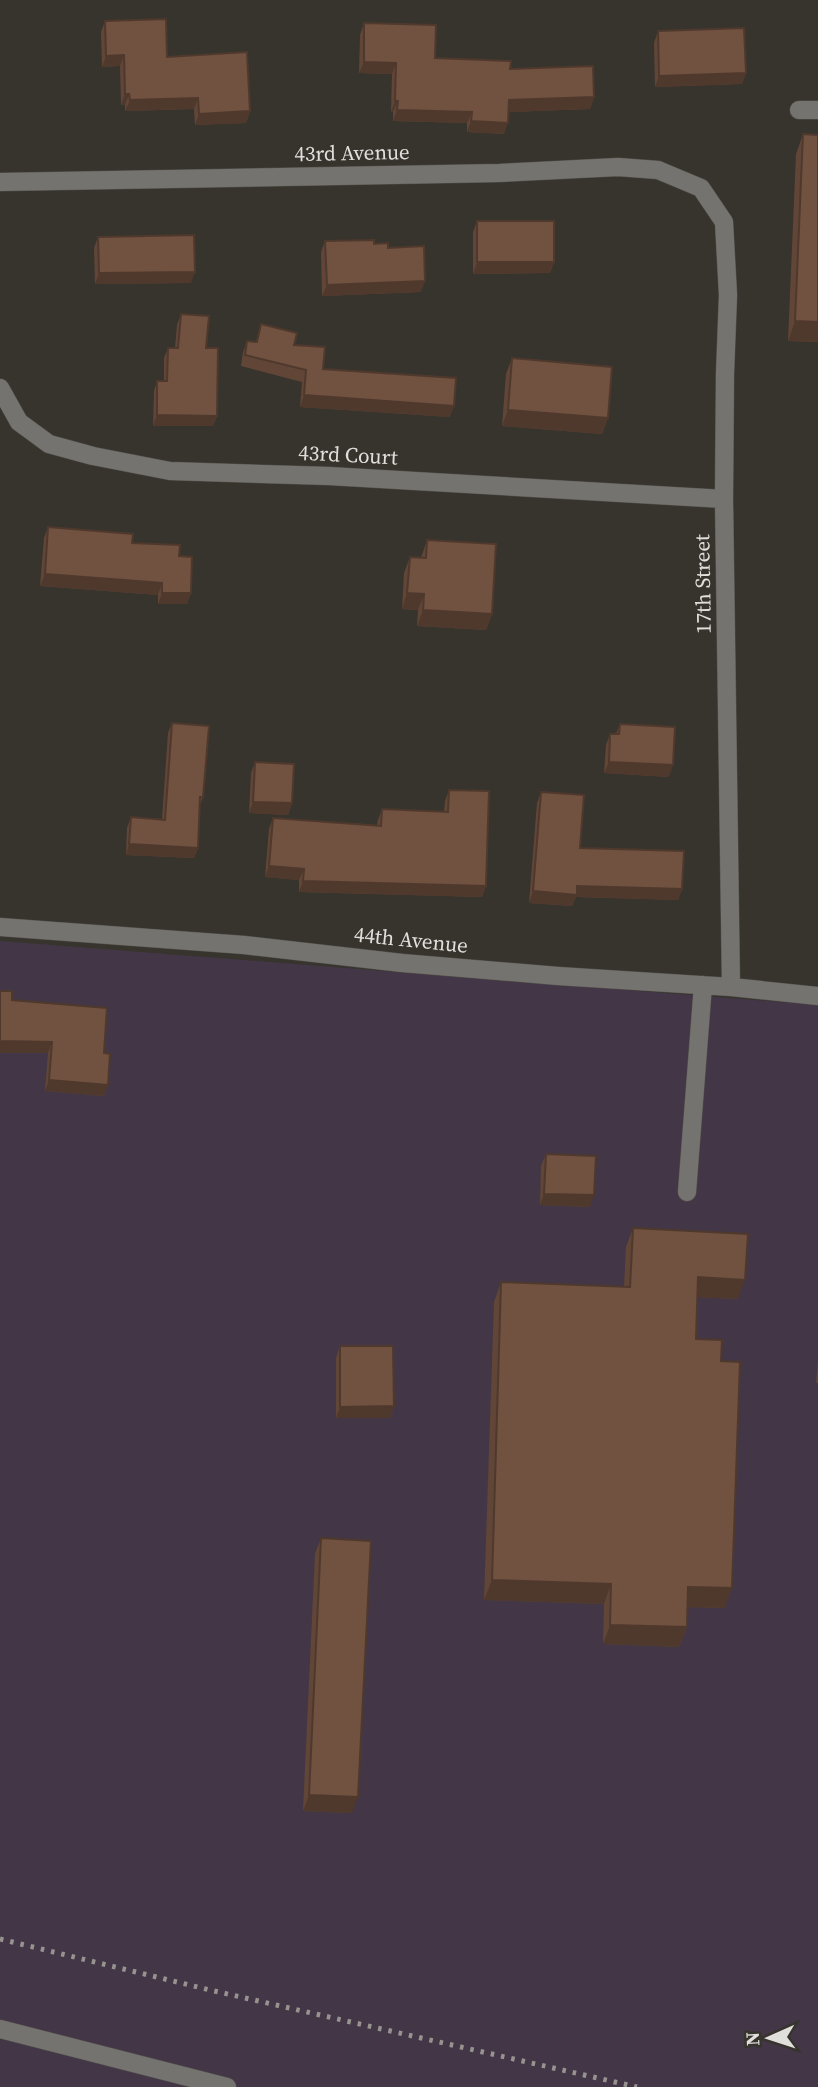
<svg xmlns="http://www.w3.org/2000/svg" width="818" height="2087" font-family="'Source Serif 4',serif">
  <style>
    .industrial { fill: #433747 }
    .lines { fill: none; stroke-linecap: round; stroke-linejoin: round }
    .minor-casing { stroke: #56534d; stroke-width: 19 }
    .minor { stroke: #757370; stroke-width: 18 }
    .rail { stroke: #979490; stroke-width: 5; stroke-dasharray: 3.5 7; stroke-linecap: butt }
    .wall { fill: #614637 }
    .shaded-wall { fill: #4f392d }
    .building { fill: #715140; stroke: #4f392d; stroke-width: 2 }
    .labels { text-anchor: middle; stroke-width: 5; stroke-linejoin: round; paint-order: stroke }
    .street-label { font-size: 21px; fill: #e1dfdc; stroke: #37342e }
  </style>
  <rect width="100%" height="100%" fill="#37342e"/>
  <path class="industrial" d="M0,941l818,64v1082h-818z"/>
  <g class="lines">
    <g class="minor-casing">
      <path id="minor" d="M799,110h19
        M0,182l499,-9 119,-6 40,3 43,18 23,34 4,73 -3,79 -1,125 7,488
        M0,388l19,34 30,22 44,12 77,15 159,5 395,23
        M0,927l244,18 158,18 156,13 173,11 87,9
        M687,1192l16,-207
        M0,2029l227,58"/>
    </g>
    <use href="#minor" class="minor"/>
    <path class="rail" d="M0,1939l210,51 427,97"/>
  </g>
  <path class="wall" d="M105,21l62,36 83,54 -4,12 -51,2 -1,-16 -69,2v-6h-4l-1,-39 -18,1 -1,-35z
    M364,23l71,35 75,11 84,28 -4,12 -82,3 -4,22 -37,-2v-9l-74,-2v-9h-2l1,-38 -33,-1 1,-38z
    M658,31l88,42 -4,11 -87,3 -1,-44z
    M803,134l15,208 -30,-1 8,-187z
    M477,221l77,41 -4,11 -77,1v-42z
    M98,237l93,46 -96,1 -1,-36z
    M325,241l49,3 14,4 33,44 -99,4 -1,-44z
    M181,314l25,34 11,68 -4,10h-60l1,-35 3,-10h7v-23l4,-10h7l2,-23z
    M261,324l33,21 29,24 127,48 -150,-10 2,-25 -61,-16 2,-14 4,-11 9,1z
    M512,358l96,60 -6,16 -100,-8 4,-52z
    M48,527l84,16 47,13 12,37 -4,11h-29v-9l-118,-9 4,-48z
    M427,540l65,74 -6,16 -69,-4 1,-16 -16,-1 2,-36 6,-16 11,1z
    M172,723l31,74 -3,8 -2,43 -4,10 -68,-3 1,-27 4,-11 31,2 6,-86z
    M620,724l49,53 -65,-4 2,-28 4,-11h6z
    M255,762l37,41 -4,12 -39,-2 2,-40z
    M449,790l37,96 -4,11 -183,-5v-12l-34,-3 4,-48 4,-11 104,7 1,-5 4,-11 62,3 1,-11z
    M541,792l39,56 102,41 -4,11 -102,-3 -4,9 -43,-3 8,-100z
    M0,991l12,9 92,53v43l-59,-5 3,-38h-48z
    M546,1154l44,53 -50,-2 1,-39z
    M633,1228l105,71 -41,-2 -1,42 25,22 4,247 -38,-1v20l-8,20 -76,-3 1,-40 -120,-4 10,-298 7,-20 123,5 2,-40z
    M340,1346l54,60 -4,12h-54v-60z
    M818,1360v23h-2z
    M321,1538l31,275 -49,-2 12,-257z"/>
  <path class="shaded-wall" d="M124,55l-4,11 -18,1 4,-11z
    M364,62l32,1 -4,11 -33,-1z
    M746,73l-4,11 -87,3 4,-11z
    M125,94h4l-4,11h-4z
    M594,97l-4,12 -85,3 4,-12z
    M198,98l-4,11 -69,2 5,-11z
    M395,101h3l-5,11h-2z
    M397,110l75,2 -5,11 -74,-2z
    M250,111l-4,12 -51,2 4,-11z
    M471,121l37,2 -4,11 -37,-2z
    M477,262h77l-4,11 -77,1z
    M195,272l-4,11 -96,1 4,-11z
    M425,281l-4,11 -99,4 5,-11z
    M795,321l23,1v20l-30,-1z
    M304,395l150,11 -4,11 -150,-10z
    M508,410l100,8 -6,16 -100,-8z
    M157,415l60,1 -4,10h-60z
    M45,574l117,9 -4,12 -118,-9z
    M162,593h29l-4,11h-29z
    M407,593l17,1 -6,16 -16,-1z
    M423,610l69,4 -6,16 -69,-4z
    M609,762l64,3 -4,12 -65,-4z
    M253,802l39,1 -4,12 -39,-2z
    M129,844l69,4 -4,10 -68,-3z
    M269,866l35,3 -5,11 -34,-3z
    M303,881l183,5 -4,11 -183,-5z
    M577,886l105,3 -4,11 -102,-3 -4,9 -43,-3 4,-12z
    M0,1041l52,1 -4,11h-48z
    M49,1080l59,5 -4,11 -59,-5z
    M544,1194l50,1 -4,12 -50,-2z
    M698,1277l47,3 -7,19 -47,-2z
    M394,1406l-4,12h-54l4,-11z
    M492,1580l119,4 -7,20 -120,-4z
    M688,1587l44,1 -7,20 -44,-1z
    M610,1625l77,2 -8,20 -76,-3z
    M309,1795l49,2 -6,16 -49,-2z"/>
  <path class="building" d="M166,19l1,38 80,-5 3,59 -51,3 -1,-16 -68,2 -1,-6h-4l-1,-39 -18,1 -1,-35z
    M364,23l72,2 -1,33 76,3 -1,8 83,-3 1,31 -85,3 -1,23 -37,-2 1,-9 -75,-2 1,-9h-3l1,-38 -32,-1z
    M744,28l2,45 -87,3 -1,-45z
    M803,134l15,1v187l-23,-1z
    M477,221h77v41h-77z
    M194,235l1,37 -96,1 -1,-36z
    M374,240v4l14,-1v5l36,-2 1,35 -98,4 -2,-44z
    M181,314l28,2 -3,32h12l-1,68 -60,-1v-34h10l1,-33h10z
    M261,324l36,9 -3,12 31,2 -2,22 133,9 -2,28 -150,-11 2,-25 -61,-15 2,-14 10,1z
    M512,358l100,9 -4,51 -100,-8z
    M48,527l85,7 -1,9 48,2 -1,11 13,1 -1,36h-29v-10l-117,-9z
    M427,540l69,4 -4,70 -69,-4 1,-16 -17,-1 3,-36 16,1z
    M172,723l37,3 -6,71h-3l-2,51 -69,-4 2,-27 34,3z
    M620,724l55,3 -2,38 -64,-3 1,-28h9z
    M255,762l39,2 -2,39 -39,-1z
    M449,790l40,1 -3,95 -183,-5 1,-12 -35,-3 4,-48 108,8 1,-17 66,3z
    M541,792l43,3 -4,53 104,3 -2,38 -105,-3v9l-44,-4z
    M0,991h12v9l95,8 -3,45 6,1 -2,31 -59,-5 3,-38 -52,-1z
    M546,1154l50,2 -2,39 -50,-1z
    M633,1228l115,6 -3,46 -47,-3 -2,62 26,1 -1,21 19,1 -8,226 -44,-1 -1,40 -77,-2 1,-41 -119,-4 9,-298 129,5z
    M340,1346h53l1,60 -54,1z
    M321,1538l50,3 -13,256 -49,-2z"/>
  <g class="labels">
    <g class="street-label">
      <text transform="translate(352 153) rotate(-1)" y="7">43rd Avenue</text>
      <text transform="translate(348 455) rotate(3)" y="7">43rd Court</text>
      <text transform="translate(703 584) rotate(-91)" y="7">17th Street</text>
      <text transform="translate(411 940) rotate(6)" y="7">44th Avenue</text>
    </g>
  </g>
  <g transform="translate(769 2038) rotate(267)" stroke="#37342e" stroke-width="5" paint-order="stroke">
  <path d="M0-5L12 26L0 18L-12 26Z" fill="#e1dfdc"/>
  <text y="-10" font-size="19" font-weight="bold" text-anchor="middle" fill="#e1dfdc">N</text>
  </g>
</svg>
